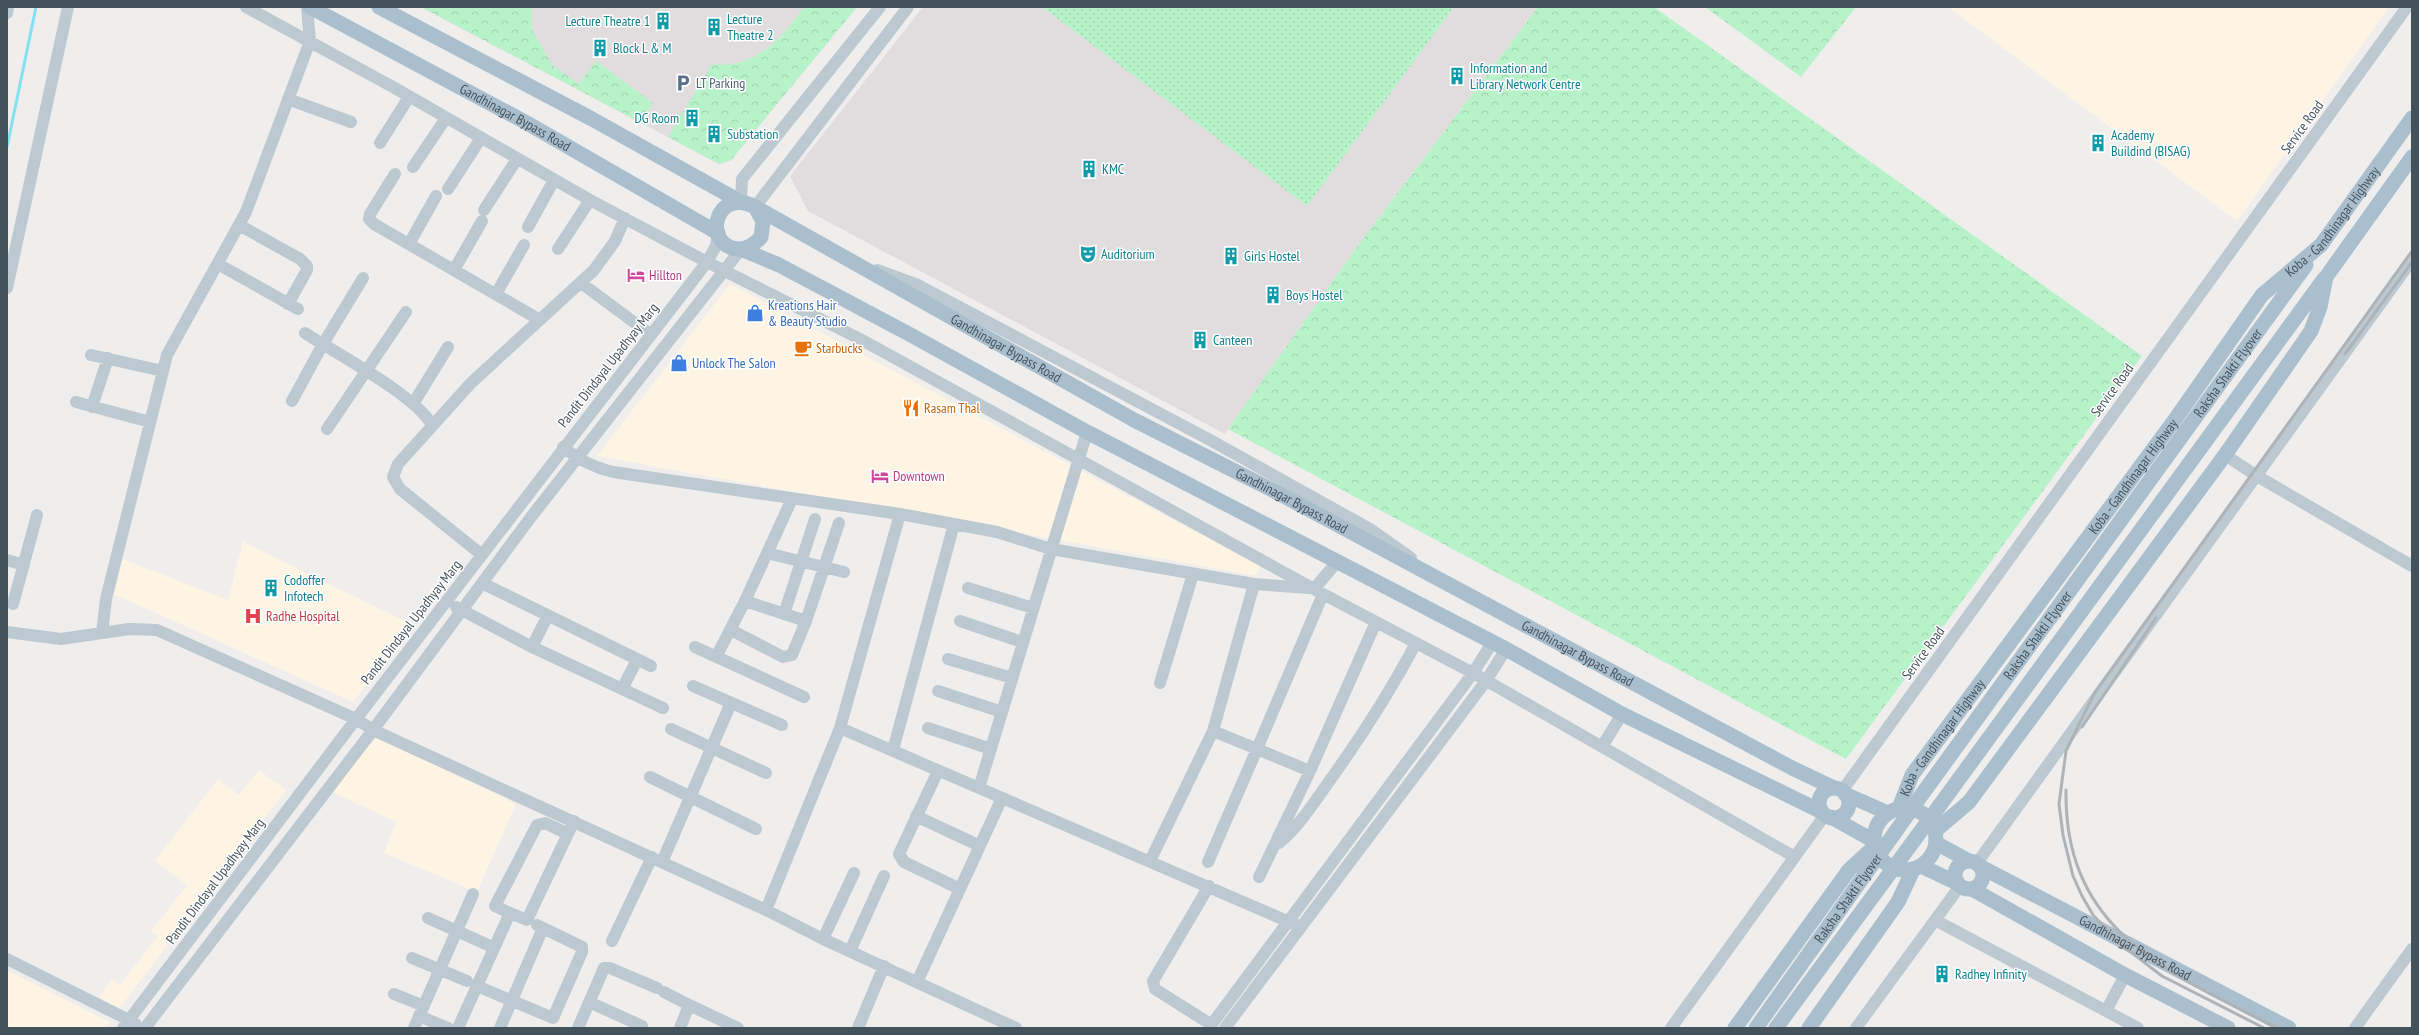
<svg xmlns="http://www.w3.org/2000/svg" width="2419" height="1035" font-family="'PT Sans Narrow',sans-serif">
  <style>
    .commercial { fill: #fdf4e4 }
    .education { fill: #e1dddf }
    .grass { fill: url(#grass-dots) }
    .forest { fill: url(#forest-crowns) }
    .lines { fill: none; stroke-linecap: round; stroke-linejoin: round }
    .stream { stroke: #81e2f2; stroke-width: 3 }
    .minor { stroke: #bcc9d0; stroke-width: 12 }
    .major { stroke: #aabfce; stroke-width: 15 }
    .rail { stroke: #aeb3b8; stroke-width: 3 }
    .major-bridge { stroke: #aabfce; stroke-width: 15 }
    .labels { text-anchor: middle; stroke-width: 3; stroke-linejoin: round; paint-order: stroke }
    .culture-label { font-size: 14px; fill: #0d838f; stroke: #fff; text-anchor: start }
    .service-label { font-size: 14px; fill: #4e5e75; stroke: #fff; text-anchor: start }
    .street-label { font-size: 14px; fill: #44525c; stroke: #fff }
    .hotel-label { font-size: 14px; fill: #b23c85; stroke: #fff; text-anchor: start }
    .shop-label { font-size: 14px; fill: #366cbe; stroke: #fff; text-anchor: start }
    .food-label { font-size: 14px; fill: #c56008; stroke: #fff; text-anchor: start }
    .health-label { font-size: 14px; fill: #be3a42; stroke: #fff; text-anchor: start }
  </style>
  <defs>
    <pattern id="grass-dots" width="8" height="8" patternUnits="userSpaceOnUse"><rect width="8" height="8" fill="#b7f2c9"/><path d="M2 2h.1M6 6h.1" fill="none" stroke="#9fd1af" stroke-width="1.8" stroke-linecap="round"/></pattern>
    <pattern id="forest-crowns" width="20" height="18" patternUnits="userSpaceOnUse"><rect width="20" height="18" fill="#b7f2c9"/><path d="M2 6a3 3 0 1 1 6 0M12 15a3 3 0 1 1 6 0" fill="none" stroke="#9fd1af"/></pattern>
  </defs>
  <rect width="100%" height="100%" fill="#f0eded"/>
  <path class="commercial" d="M1948,7h441l-152,214z
    M730,284l530,282 -4,10 -659,-120z
    M243,542l170,83 -60,77 -239,-108 8,-35 106,41z
    M377,736l139,68 -39,88 -93,-39 12,-31 -64,-30z
    M259,770l27,20 -168,220 -19,-14 13,-17 8,6 38,-49 -7,-5 36,-46 -32,-24 63,-82 21,16z
    M7,970l103,52 -4,6h-99z"/>
  <path class="education" d="M421,7h436l-126,153 -12,4z
    M923,7h119l265,198 147,-198h84l-179,237 -134,190 -417,-223 -18,-35z"/>
  <path class="grass" d="M1042,7h412l-147,199z"/>
  <path class="forest" d="M421,7h111v22l20,36 27,19 17,-23 57,42 -12,20z
    M804,7h53l-126,153 -12,4 -51,-27 44,-73c42,6 69,-25 92,-57z
    M1538,7h116l488,349 -296,403 -618,-330 131,-185z
    M1705,7h151l-55,70z"/>
  <g class="lines">
    <path class="stream" d="M7,147l29,-140"/>
    <path class="minor" d="M246,7l147,80 197,113 117,62 155,78 461,254 150,79 320,183
      M307,7l3,34 -64,171 -79,143 -61,244 -4,34 27,-4 28,1 199,89 17,11 393,180
      M7,13l1,-6
      M288,99l63,23
      M380,143l29,-46
      M413,167l33,-49
      M395,174l-25,40 -1,5 5,5 166,96
      M448,189l33,-51
      M741,202l1,-23 138,-172
      M755,207l153,-200
      M484,210l33,-51
      M239,225l61,34 7,7v4l-19,34
      M528,227l26,-47
      M409,244l27,-48
      M558,249l32,-49
      M218,264l80,45
      M454,270l28,-49
      M877,270l41,15 292,155 160,89 41,29
      M581,283l69,51
      M7,288l61,-281
      M496,294l28,-49
      M305,333c32,21 110,62 127,92
      M91,355l72,16
      M292,401l31,-57 40,-66
      M76,402l74,20
      M413,404l35,-57
      M92,407l16,-49
      M327,429l79,-117
      M563,447c16,13 30,20 50,25l287,42 97,18 54,17 203,35 55,4
      M2225,455l32,21 155,90
      M900,514l-60,214 -74,182 57,29 193,89
      M767,553l77,19
      M482,555l-82,-66 -7,-12 5,-13 73,-81 123,-113 21,-29 10,-23
      M7,560l17,5
      M482,583l169,83
      M1254,584l-41,147 44,18 66,-155
      M968,588l65,20
      M1314,589l23,-27
      M745,601l61,20
      M13,604l24,-89
      M456,607l76,40 131,61
      M784,614l31,-95
      M960,621l62,21
      M731,630l52,27 9,-2 14,-34 33,-98
      M7,632l54,7 41,-6
      M532,647l16,-32
      M695,647l109,50
      M716,657l29,-56 47,-102
      M948,659l64,19
      M1160,683l33,-109
      M693,686l89,39
      M622,689l15,-29
      M938,691l64,21
      M840,728l461,199
      M928,728l63,21
      M671,729l95,44
      M1603,745l19,-31
      M893,750l61,-226
      M938,771l-39,83 5,8 56,27
      M650,777l106,52
      M979,788l108,-356
      M1842,791l565,-784
      M916,816l64,30
      M1279,843c20,-17 34,-39 49,-60 33,-46 61,-89 88,-140
      M1150,861l63,-130
      M662,862l69,-159
      M1208,862l49,-113 53,22
      M1977,863l435,-603
      M1259,877l51,-106 66,-149
      M1209,886l-56,95 2,8 57,36
      M510,913l-15,-7 42,-81 8,-2 23,11
      M428,918l60,27
      M1935,920l203,108
      M823,939l31,-66
      M612,941l40,-84
      M850,951l34,-75
      M412,958l55,23
      M7,959l128,64
      M917,982l85,-184
      M477,986l76,32 29,-66v-5l-39,-19
      M664,992l25,13
      M394,994l30,12
      M589,1002l53,24
      M2106,1011l19,-36
      M419,1016l29,12
      M123,1028l233,-309 351,-457 9,-16 2,-13
      M145,1028l228,-298 158,-213 210,-268
      M414,1028l59,-134
      M458,1028l52,-115 17,7 47,-99
      M500,1028l43,-100 -6,-3
      M578,1028l26,-60h6l47,20
      M680,1028l9,-23 49,23
      M858,1028l26,-62
      M1209,1028l264,-355 19,-30
      M1225,1028l261,-347 20,-32
      M1671,1028l154,-213
      M1856,1028l104,-142
      M2355,1028l57,-79"/>
    <g class="major">
      <path id="s1" d="M310,7l217,116 191,110"/>
      <path d="M379,7l213,112 149,83"/>
      <path id="s2" d="M755,207l8,14 -2,16c-6,7 -13,13 -24,12 -36,-5 -21,-63 18,-42l379,213 146,74 512,274 42,20"/>
      <path d="M741,249l38,16 130,69 178,98 419,217 116,65 200,98"/>
      <circle cx="1834" cy="803" r="15"/>
      <path id="s3" d="M1923,793l383,-528"/>
      <path d="M1845,794l43,19"/>
      <path d="M1940,805l384,-526"/>
      <circle cx="1905" cy="839" r="31"/>
      <path id="s4" d="M1899,808l13,-33 262,-354 88,-126 59,-50 91,-127"/>
      <path d="M1831,817l43,24"/>
      <path d="M1936,830l33,-28 256,-347 86,-124 9,-24 6,-30 86,-120"/>
      <path d="M1936,843l33,18"/>
      <circle cx="1969" cy="875" r="14"/>
      <path d="M1921,866l36,17"/>
      <path id="s5" d="M1981,867l308,161"/>
      <path d="M1972,889l153,86 103,53"/>
      <path d="M1735,1028l114,-158 26,-24"/>
      <path d="M1809,1028l89,-126 15,-32"/>
    </g>
    <path class="rail" d="M2345,354l67,-92
      M2082,727l74,-109
      M2066,790c-2,143 103,182 211,238
      M2264,1028l-102,-52 -39,-30 -30,-31 -11,-19 -9,-20 -10,-41 -4,-31 7,-53 28,-57 318,-443"/>
    <g class="major-bridge">
      <path id="s6" d="M1756,1028l167,-235"/>
      <path d="M1776,1028l164,-223"/>
    </g>
  </g>
  <defs>
    <g id="building-bare" transform="scale(1.38)"><path d="M-4-6H4V6H1V3H-1V6H-4ZM-2.5-4.3h1.7v1.8h-1.7ZM.8-4.3h1.7v1.8H.8ZM-2.5-1h1.7V.8h-1.7ZM.8-1h1.7V.8H.8Z" fill="#0f9aa8" stroke="#fff" stroke-width="2.5" paint-order="stroke"/></g>
    <g id="parking-bare" transform="scale(1.38)"><path d="M-3.5-5.5H1a3.5 3.5 0 0 1 0 7H-1V5.5H-3.5ZM-1-3.4V-.6H.8a1.4 1.4 0 0 0 0-2.8Z" fill="#5c6f8a" stroke="#fff" stroke-width="2.5" paint-order="stroke"/></g>
    <g id="theatre-bare" transform="scale(1.38)"><path d="M-5-5.5Q0-4 5-5.5V0Q5 5 0 6Q-5 5-5 0ZM-3.3-2.5H-1v1.5H-3.3ZM1-2.5H3.3v1.5H1ZM-2.8 1Q0 5.5 2.8 1Z" fill="#0f9aa8" stroke="#fff" stroke-width="2.5" paint-order="stroke"/></g>
    <g id="hotel-bare" transform="scale(1.38)"><path d="M-6-4.5h1.5V1H6V5H4.5V3h-9V5H-6ZM-4 0a1.8 1.8 0 1 1 3.6 0ZM.5 0V-2.5h3Q6-2.5 6 0Z" fill="#d1479c" stroke="#fff" stroke-width="2.5" paint-order="stroke"/></g>
    <g id="shop-bare" transform="scale(1.38)"><path d="M-5-2.5h2.3a2.7 3.5 0 0 1 5.4 0H5L5.5 6h-11ZM-1.5-2.5h3a1.5 2.3 0 0 0-3 0Z" fill="#3f7fe0" stroke="#fff" stroke-width="2.5" paint-order="stroke"/></g>
    <g id="cafe-bare" transform="scale(1.38)"><path d="M-5.5-4.5H6V0H3Q3 3.5 0 3.5H-2.5Q-5.5 3.5-5.5 0ZM3-3.2v2h1.7v-2ZM-6 4.5H4V6H-6Z" fill="#e8710a" stroke="#fff" stroke-width="2.5" paint-order="stroke"/></g>
    <g id="restaurant-bare" transform="scale(1.38)"><path d="M-5-6h1v4h1v-4h1v4h1v-4h1v5L-1.5 .5V6h-2V.5L-5-1ZM5-6V6H3V1.5H1.5Q1.5-4 5-6Z" fill="#e8710a" stroke="#fff" stroke-width="2.5" paint-order="stroke"/></g>
    <g id="hospital-bare" transform="scale(1.38)"><path d="M-5-5h3v3.5h4V-5h3V5h-3V1.5h-4V5h-3Z" fill="#e0444e" stroke="#fff" stroke-width="2.5" paint-order="stroke"/></g>
  </defs>
  <g fill-rule="evenodd">
    <use href="#building-bare" x="663" y="21"/>
    <use href="#building-bare" x="714" y="27"/>
    <use href="#building-bare" x="600" y="48"/>
    <use href="#building-bare" x="1457" y="76"/>
    <use href="#parking-bare" x="683" y="83"/>
    <use href="#building-bare" x="692" y="118"/>
    <use href="#building-bare" x="714" y="134"/>
    <use href="#building-bare" x="2098" y="143"/>
    <use href="#building-bare" x="1089" y="169"/>
    <use href="#theatre-bare" x="1088" y="254"/>
    <use href="#building-bare" x="1231" y="256"/>
    <use href="#hotel-bare" x="636" y="275"/>
    <use href="#building-bare" x="1273" y="295"/>
    <use href="#shop-bare" x="755" y="313"/>
    <use href="#building-bare" x="1200" y="340"/>
    <use href="#cafe-bare" x="803" y="348"/>
    <use href="#shop-bare" x="679" y="363"/>
    <use href="#restaurant-bare" x="911" y="408"/>
    <use href="#hotel-bare" x="880" y="476"/>
    <use href="#building-bare" x="271" y="588"/>
    <use href="#hospital-bare" x="253" y="616"/>
    <use href="#building-bare" x="1942" y="974"/>
  </g>
  <g class="labels">
    <g class="culture-label">
      <text x="727" y="24">Lecture<tspan x="727" dy="16">Theatre 2</tspan></text>
      <text x="650" y="26" text-anchor="end">Lecture Theatre 1</text>
      <text x="613" y="53">Block L &amp; M</text>
      <text x="1470" y="73">Information and<tspan x="1470" dy="16">Library Network Centre</tspan></text>
      <text x="679" y="123" text-anchor="end">DG Room</text>
      <text x="727" y="139">Substation</text>
      <text x="2111" y="140">Academy<tspan x="2111" dy="16">Buildind (BISAG)</tspan></text>
      <text x="1102" y="174">KMC</text>
      <text x="1101" y="259">Auditorium</text>
      <text x="1244" y="261">Girls Hostel</text>
      <text x="1286" y="300">Boys Hostel</text>
      <text x="1213" y="345">Canteen</text>
      <text x="284" y="585">Codoffer<tspan x="284" dy="16">Infotech</tspan></text>
      <text x="1955" y="979">Radhey Infinity</text>
    </g>
    <g class="service-label">
      <text x="696" y="88">LT Parking</text>
    </g>
    <g class="street-label">
      <text dy="5" stroke="none"><textPath href="#s1" startOffset="233">Gandhinagar Bypass Road</textPath></text>
      <text transform="translate(2302 127) rotate(-54)" y="5">Service Road</text>
      <text dy="5" stroke="none"><textPath href="#s4" startOffset="732">Koba - Gandhinagar Highway</textPath></text>
      <text dy="5" stroke="none"><textPath href="#s2" startOffset="435">Gandhinagar Bypass Road</textPath></text>
      <text transform="translate(608 365) rotate(-52)" y="5">Pandit Dindayal Upadhyay Marg</text>
      <text dy="5" stroke="none"><textPath href="#s3" startOffset="519">Raksha Shakti Flyover</textPath></text>
      <text transform="translate(2112 390) rotate(-54)" y="5">Service Road</text>
      <text dy="5" stroke="none"><textPath href="#s4" startOffset="407">Koba - Gandhinagar Highway</textPath></text>
      <text dy="5" stroke="none"><textPath href="#s2" startOffset="759">Gandhinagar Bypass Road</textPath></text>
      <text transform="translate(411 622) rotate(-52)" y="5">Pandit Dindayal Upadhyay Marg</text>
      <text dy="5" stroke="none"><textPath href="#s3" startOffset="195">Raksha Shakti Flyover</textPath></text>
      <text transform="translate(1923 653) rotate(-54)" y="5">Service Road</text>
      <text dy="5" stroke="none"><textPath href="#s2" startOffset="1083">Gandhinagar Bypass Road</textPath></text>
      <text dy="5" stroke="none"><textPath href="#s4" startOffset="83">Koba - Gandhinagar Highway</textPath></text>
      <text transform="translate(215 881) rotate(-53)" y="5">Pandit Dindayal Upadhyay Marg</text>
      <text dy="5" stroke="none"><textPath href="#s6" startOffset="159">Raksha Shakti Flyover</textPath></text>
      <text dy="5" stroke="none"><textPath href="#s5" startOffset="174">Gandhinagar Bypass Road</textPath></text>
    </g>
    <g class="hotel-label">
      <text x="649" y="280">Hillton</text>
      <text x="893" y="481">Downtown</text>
    </g>
    <g class="shop-label">
      <text x="768" y="310">Kreations Hair<tspan x="768" dy="16">&amp; Beauty Studio</tspan></text>
      <text x="692" y="368">Unlock The Salon</text>
    </g>
    <g class="food-label">
      <text x="816" y="353">Starbucks</text>
      <text x="924" y="413">Rasam Thal</text>
    </g>
    <g class="health-label">
      <text x="266" y="621">Radhe Hospital</text>
    </g>
  </g>
  <rect width="2419" height="1035" fill="none" stroke="#44525c" stroke-width="16"/>
</svg>
